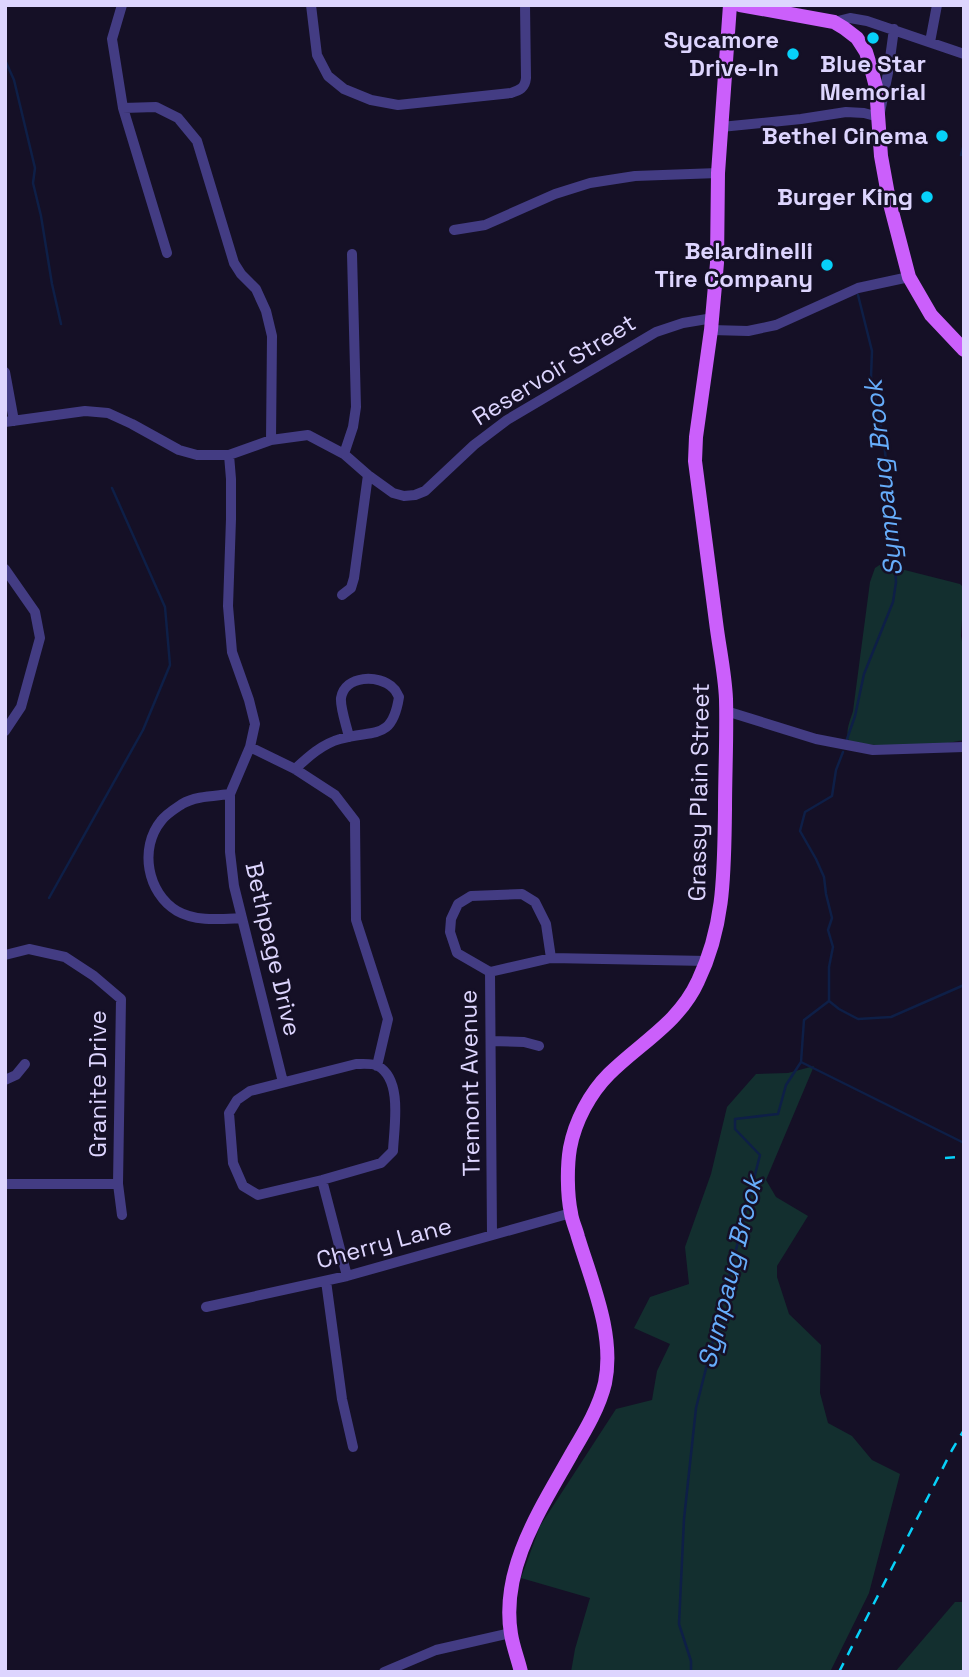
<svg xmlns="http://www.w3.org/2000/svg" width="969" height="1677" font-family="'Space Grotesk',sans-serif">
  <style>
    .green { fill: #132f2f }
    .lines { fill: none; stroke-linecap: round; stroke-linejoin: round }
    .stream { stroke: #0e1f47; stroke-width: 2.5 }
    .minor { stroke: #433c83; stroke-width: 10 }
    .major { stroke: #cb5ffb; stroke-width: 14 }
    .rail { stroke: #07d1f9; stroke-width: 2.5; stroke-dasharray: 10 9; stroke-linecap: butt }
    .poi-dot { fill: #07d1f9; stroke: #151026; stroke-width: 2.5 }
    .labels { text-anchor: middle; stroke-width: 5; stroke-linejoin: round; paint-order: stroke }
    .poi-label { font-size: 24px; font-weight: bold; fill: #ddd5fe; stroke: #151026; text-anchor: end }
    .street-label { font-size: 24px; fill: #ddd5fe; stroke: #151026 }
    .water-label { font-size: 26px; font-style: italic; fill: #66adfb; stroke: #151026 }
  </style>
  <rect width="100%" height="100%" fill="#151026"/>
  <path class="green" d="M881,564l79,20 4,4 -3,48 3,16v88l-27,5 -37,2 -50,-4c-6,-9 0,-22 3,-32l17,-129 5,-14z
    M814,1066l-48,114 10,17 32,19 -31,50v11l12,37 32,31 -1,48 8,30 24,13 20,24 28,14 -31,119 -39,79h-259l4,-23 15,-51 -69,-20 19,-52 76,-117 36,-9 5,-29 13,-27 -36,-16 16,-31 39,-13 -4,-37 26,-73 16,-67 29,-33 32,-1z
    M955,1602h9v70h-69z"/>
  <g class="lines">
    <path class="stream" d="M5,60l9,20 21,88 -2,15 8,33 11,68 9,40
      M961,155l3,-11
      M847,739l8,-23 9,-42 29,-72 3,-20 -5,-73 -7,-67 -13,-65 1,-26 -14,-56
      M49,898l94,-168 27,-65 -5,-58 -53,-119
      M829,1001l10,8 19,10 33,-2 73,-32
      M801,1062l161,80
      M691,1672v-11l-12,-37 5,-105 12,-111 64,-253 -25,-26v-10l43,-5 8,-29 15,-23 3,-42 25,-19v-34l4,-20 -5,-17 4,-12 -6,-24 -2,-17 -8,-18 -16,-28 5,-19 27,-16 4,-26 7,-18"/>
    <path class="minor" d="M122,5l-10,34 11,69 44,145
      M311,5l6,50 11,21 16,13 27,11 27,5 113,-12c9,-3 14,-5 15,-15l-1,-73
      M834,22l16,-4 17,3 97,33
      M930,42l7,-37
      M123,108l33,-1 22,11 19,23 37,122 7,11 15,15 10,22 6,25 -1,104
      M721,127l80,-8 45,-7 18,1 15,4 9,-44 6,-44
      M454,230l31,-5 70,-31 35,-11 45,-7 83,-3
      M711,330l37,1 28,-6 82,-37 51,-11
      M5,372l9,49
      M5,422l80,-11 23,2 24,11 47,26 18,5h32l42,-15 37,-5 36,19 24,21 25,18 11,3 11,-1 10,-4 49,-46 33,-25 149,-88 27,-9 30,-5
      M344,454l9,-27 3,-20 -4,-153
      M229,455l2,24v40l-3,87 4,46 17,48 6,24 -5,23 -20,47v58l4,34 49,196
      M5,569l30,43 5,26 -19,69 -16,24
      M342,595l9,-7 3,-10 14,-103
      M726,711l90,28 57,11 91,-3
      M250,747l45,22 40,26 20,26 1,99 32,99 -11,47
      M295,769c13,-12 27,-25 45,-30 33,-10 52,3 59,-42 -2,-3 -3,-7 -6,-9 -14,-14 -48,-13 -52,10 -1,10 6,29 8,39
      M230,794c-14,2 -35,2 -48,10 -6,4 -16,10 -21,17 -22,27 -14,72 16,90 19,11 44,8 65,7
      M5,955l24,-6 36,8 29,19 27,23 -3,185 4,31
      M490,972l2,263
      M490,972l-33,-19 -7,-21 1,-13 7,-15 13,-8 51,-2 13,8 11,22 5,34
      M490,972l61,-14 156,3
      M491,1041l33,1 15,4
      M356,1064c7,0 17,-1 22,2 25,14 16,61 15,85l-12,12 -59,17 -64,15 -15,-9 -10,-23 -4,-50 8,-13 13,-9z
      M5,1080l11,-5 9,-11
      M322,1180l25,96
      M5,1184h113
      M326,1281l16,118 11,48
      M206,1307l141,-31 224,-63
      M384,1672l52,-22 75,-17"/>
    <path class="major" d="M740,5l94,17 10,6 13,10 9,14 5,16 5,19 5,69 8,44 20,77 22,38 33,35
      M521,1672c-3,-13 -8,-25 -10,-38 -11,-66 31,-127 61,-181 13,-22 27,-45 33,-70 10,-48 -13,-100 -27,-146 -2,-8 -6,-16 -7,-24 -4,-19 -4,-47 -1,-65 5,-27 20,-55 39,-74 31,-31 70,-51 89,-93 27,-56 26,-110 27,-171 0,-37 2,-74 1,-111 -1,-25 -7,-52 -10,-77 -7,-54 -14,-107 -21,-161l1,-24 15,-107 6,-67 1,-90 12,-168"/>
    <path class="rail" d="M945,1158l13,-1
      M839,1672l113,-222 12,-20"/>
  </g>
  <g class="poi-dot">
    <circle cx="873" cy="38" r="7"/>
    <circle cx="793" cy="54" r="7"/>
    <circle cx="942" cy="136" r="7"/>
    <circle cx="927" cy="197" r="7"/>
    <circle cx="827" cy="265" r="7"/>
  </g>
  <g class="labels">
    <g class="poi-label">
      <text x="779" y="48">Sycamore<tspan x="779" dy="28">Drive-In</tspan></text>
      <text x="873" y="72" text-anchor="middle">Blue Star<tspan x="873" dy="28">Memorial</tspan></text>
      <text x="928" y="144">Bethel Cinema</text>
      <text x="913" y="205">Burger King</text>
      <text x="813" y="259">Belardinelli<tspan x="813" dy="28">Tire Company</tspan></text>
    </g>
    <g class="street-label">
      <text transform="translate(554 370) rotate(-32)" y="8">Reservoir Street</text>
      <text transform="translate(699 792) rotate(-89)" y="8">Grassy Plain Street</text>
      <text transform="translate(273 949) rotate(77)" y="8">Bethpage Drive</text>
      <text transform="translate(470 1083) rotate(-91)" y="8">Tremont Avenue</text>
      <text transform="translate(98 1084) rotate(-90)" y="8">Granite Drive</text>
      <text transform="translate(384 1243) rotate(-15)" y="8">Cherry Lane</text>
    </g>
    <g class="water-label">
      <text transform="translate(883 478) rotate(-96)" y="9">Sympaug Brook</text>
      <text transform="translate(730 1272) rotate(-76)" y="9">Sympaug Brook</text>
    </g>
  </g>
  <rect width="969" height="1677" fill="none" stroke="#ddd5fe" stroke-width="14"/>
</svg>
